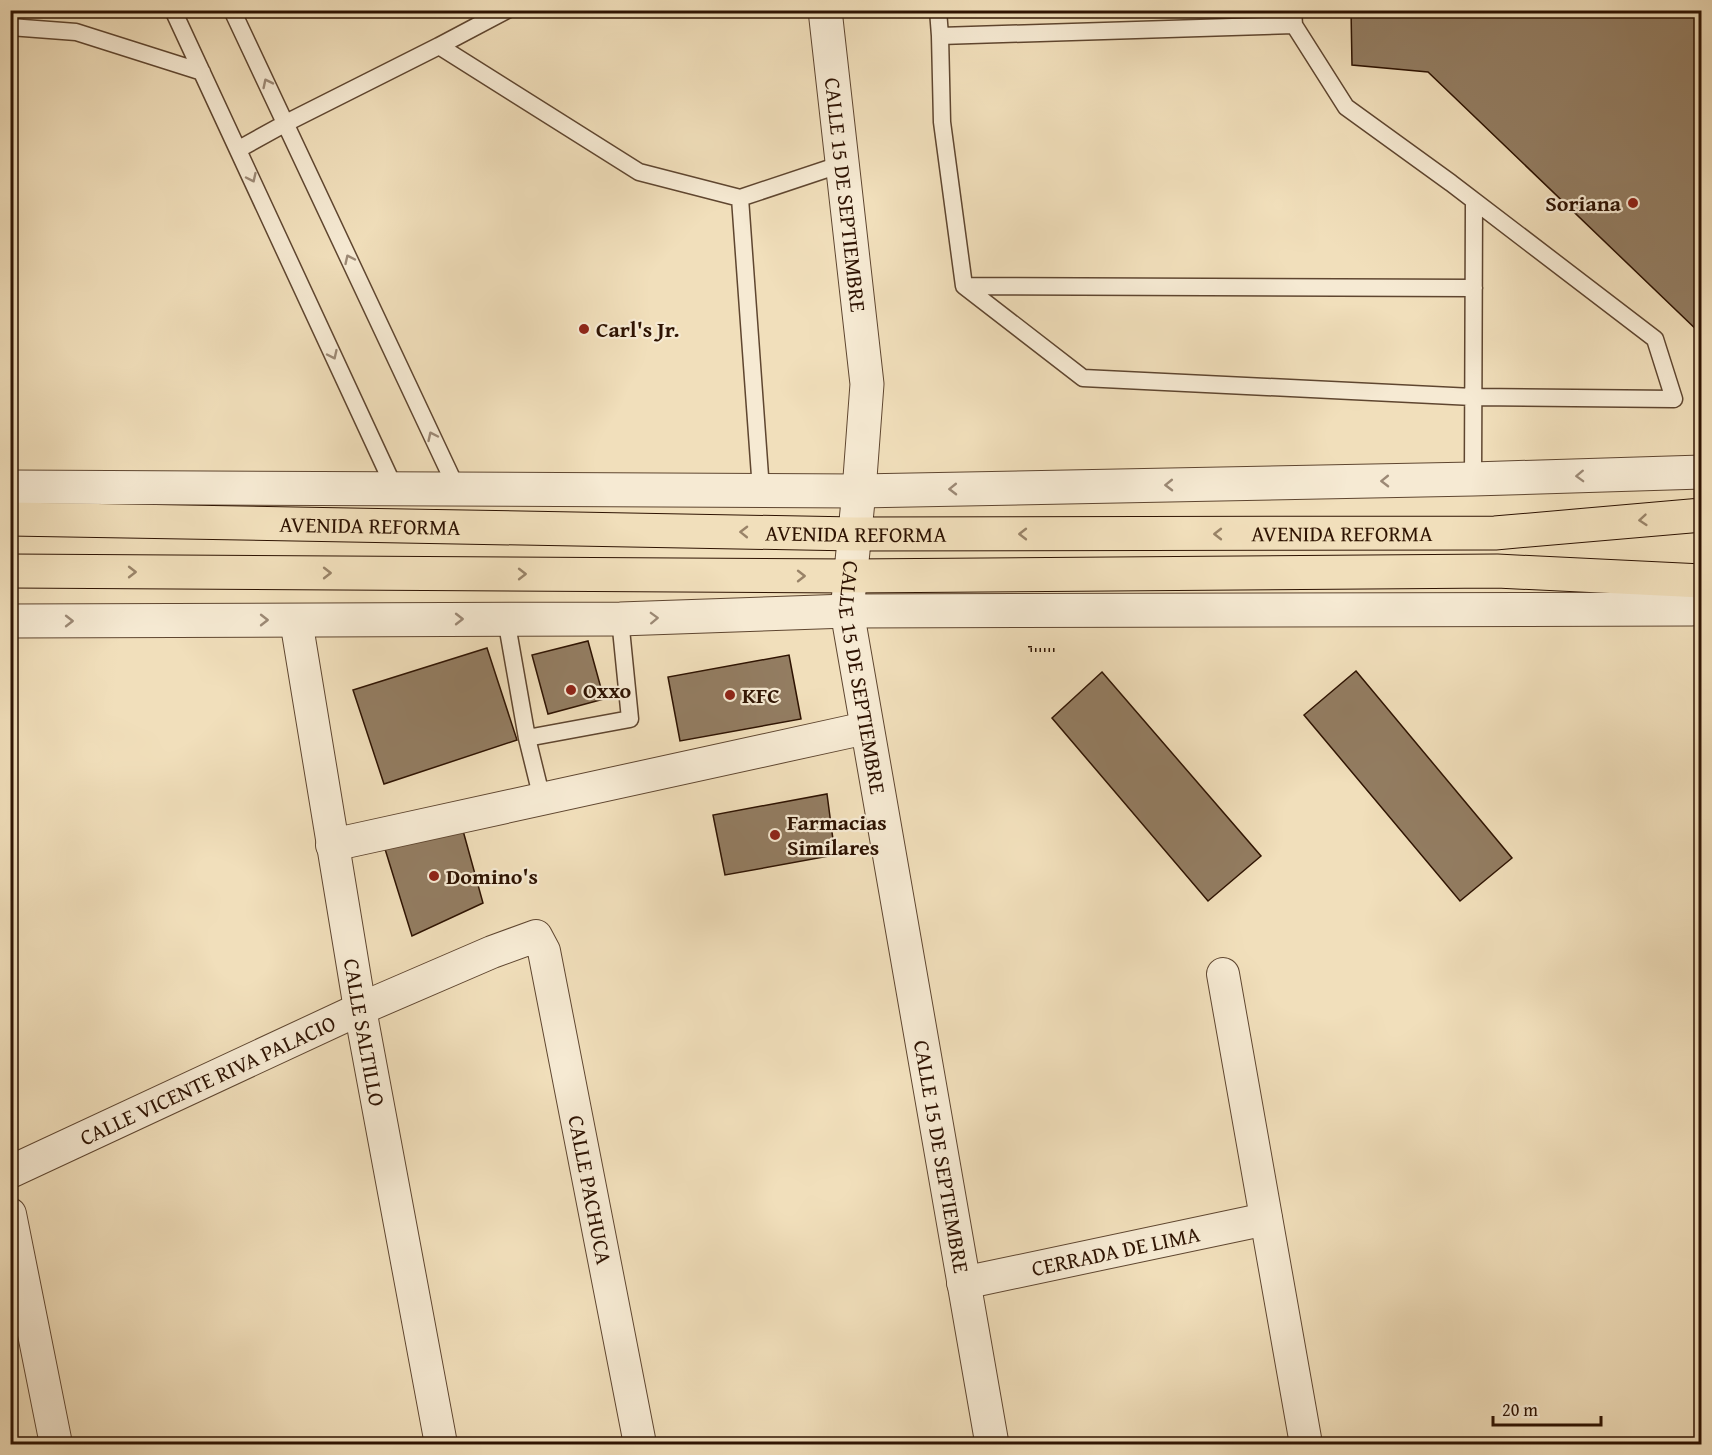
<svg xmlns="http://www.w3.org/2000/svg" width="1712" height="1455" font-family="'Gentium Book Plus',serif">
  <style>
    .building { fill: #937d62; stroke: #2e1302; stroke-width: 1.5 }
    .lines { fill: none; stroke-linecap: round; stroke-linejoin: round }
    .service-casing { stroke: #5f4630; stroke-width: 19 }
    .minor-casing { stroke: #5f4630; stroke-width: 34 }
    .tertiary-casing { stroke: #5f4630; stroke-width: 35 }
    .primary-casing { stroke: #2e1302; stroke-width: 35 }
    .path { stroke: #2e1302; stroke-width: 4; stroke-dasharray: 1.5 3; stroke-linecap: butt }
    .service { stroke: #f6ead3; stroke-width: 16 }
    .minor { stroke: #f6ead3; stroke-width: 32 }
    .tertiary { stroke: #f6ead3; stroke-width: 33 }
    .primary { stroke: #f1dfbb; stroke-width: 33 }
    .oneway { stroke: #9c8975 }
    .oneway2 { stroke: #998368 }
    .poi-dot { fill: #8f2418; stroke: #f6ead3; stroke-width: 2 }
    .labels { text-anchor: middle; stroke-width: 4.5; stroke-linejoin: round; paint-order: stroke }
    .street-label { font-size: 22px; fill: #2e1302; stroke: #f6ead3 }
    .poi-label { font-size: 22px; font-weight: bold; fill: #2e1302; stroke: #f6ead3; text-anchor: start }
  </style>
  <rect width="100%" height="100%" fill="#f1dfbb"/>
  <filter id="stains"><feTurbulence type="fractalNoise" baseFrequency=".00333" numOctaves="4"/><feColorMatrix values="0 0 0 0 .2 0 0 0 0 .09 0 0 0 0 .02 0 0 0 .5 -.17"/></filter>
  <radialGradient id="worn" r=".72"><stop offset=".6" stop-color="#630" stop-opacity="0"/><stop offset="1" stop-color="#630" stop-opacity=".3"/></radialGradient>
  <path class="building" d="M1351,10h351v325l-274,-263 -76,-7z
    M588,641l16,58 -56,15 -16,-59z
    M487,648l30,92 -133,44 -31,-94z
    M789,655l12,64 -121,22 -12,-64z
    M1356,671l156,187 -52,43 -156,-186z
    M1102,672l159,184 -53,45 -156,-183z
    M827,794l8,61 -110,20 -12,-60z
    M462,827l21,76 -71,33 -27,-87z"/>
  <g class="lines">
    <g class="service-casing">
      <path id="service" d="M173,10l222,479
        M232,10l225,479
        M938,10l2,26 354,-11
        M1293,10l1,15 52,82 105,76 204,156 19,60 -201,-2 -390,-19 -119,-92 510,2
        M10,27l66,5 126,40
        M940,36l2,86 22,164
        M439,46l68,-36
        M239,149l47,-26 153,-77 200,126 101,26 21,292
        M740,198l102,-34
        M1473,479l1,-278
        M506,619l21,119 15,61
        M527,738l103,-19 -10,-100"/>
    </g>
    <g class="minor-casing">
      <g id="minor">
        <path id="s1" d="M296,620l64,389 81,435"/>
        <path d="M332,845l534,-117"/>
        <path d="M1223,974l83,470"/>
        <path id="s2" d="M10,1172l350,-163 132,-57 44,-16 8,15 96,493"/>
        <path d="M10,1214l46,230"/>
        <path id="s3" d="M963,1283l303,-64"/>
      </g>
    </g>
    <g class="tertiary-casing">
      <g id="tertiary">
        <path id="s4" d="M825,10l42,374 -8,107 -12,120 145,833"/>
        <path d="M10,487l849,4 614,-12 229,-7"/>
        <path d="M10,621l610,-2 227,-8 845,-2 10,-3"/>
      </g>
    </g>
    <g class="primary-casing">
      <g id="primary">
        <path id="s5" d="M10,519l845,15 640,-1 207,-18"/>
        <path d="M10,571l841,5 646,-5 205,10"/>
      </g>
    </g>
    <path class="path" d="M1030,646v4h25"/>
    <use href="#service" class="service"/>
    <use href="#minor" class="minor"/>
    <use href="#tertiary" class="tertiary"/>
    <use href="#primary" class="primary"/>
  </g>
  <defs><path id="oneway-chevron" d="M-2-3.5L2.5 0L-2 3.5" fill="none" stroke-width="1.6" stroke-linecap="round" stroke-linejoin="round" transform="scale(1.5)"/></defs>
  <g class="oneway">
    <use href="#oneway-chevron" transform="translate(267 83) rotate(-116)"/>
    <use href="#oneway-chevron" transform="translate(252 178) rotate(65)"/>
    <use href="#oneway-chevron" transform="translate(349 259) rotate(-115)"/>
    <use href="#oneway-chevron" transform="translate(333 355) rotate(65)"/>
    <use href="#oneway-chevron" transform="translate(432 436) rotate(-115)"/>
    <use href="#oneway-chevron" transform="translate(1580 476) rotate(178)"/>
    <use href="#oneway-chevron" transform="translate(1385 481) rotate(179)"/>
    <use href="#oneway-chevron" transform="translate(1169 485) rotate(179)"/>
    <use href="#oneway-chevron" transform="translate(953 489) rotate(179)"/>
    <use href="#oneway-chevron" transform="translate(654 618) rotate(-2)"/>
    <use href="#oneway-chevron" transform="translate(459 619)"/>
    <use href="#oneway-chevron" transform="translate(264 620)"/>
    <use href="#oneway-chevron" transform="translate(69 621)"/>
  </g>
  <g class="oneway2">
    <use href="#oneway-chevron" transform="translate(1643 520) rotate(175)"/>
    <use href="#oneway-chevron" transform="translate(744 532) rotate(-179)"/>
    <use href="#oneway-chevron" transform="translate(1023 534) rotate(180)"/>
    <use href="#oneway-chevron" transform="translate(1218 534) rotate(180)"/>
    <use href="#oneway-chevron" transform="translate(132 572)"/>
    <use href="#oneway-chevron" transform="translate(327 573)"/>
    <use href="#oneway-chevron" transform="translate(522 574)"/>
    <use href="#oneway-chevron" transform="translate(801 576)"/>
  </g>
  <g class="poi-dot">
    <circle cx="1633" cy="203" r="6"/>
    <circle cx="584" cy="329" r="6"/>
    <circle cx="571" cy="690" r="6"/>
    <circle cx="730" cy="695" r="6"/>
    <circle cx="775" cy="835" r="6"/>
    <circle cx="434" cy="876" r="6"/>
  </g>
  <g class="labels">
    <g class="street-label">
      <text dy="8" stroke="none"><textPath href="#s4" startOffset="186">CALLE 15 DE SEPTIEMBRE</textPath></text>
      <text dy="8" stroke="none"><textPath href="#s5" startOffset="360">AVENIDA REFORMA</textPath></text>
      <text dy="8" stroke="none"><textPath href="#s5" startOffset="846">AVENIDA REFORMA</textPath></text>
      <text dy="8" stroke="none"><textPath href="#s5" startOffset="1332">AVENIDA REFORMA</textPath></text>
      <text dy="8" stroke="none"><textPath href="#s4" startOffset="672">CALLE 15 DE SEPTIEMBRE</textPath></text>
      <text dy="8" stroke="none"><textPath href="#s1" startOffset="418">CALLE SALTILLO</textPath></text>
      <text dy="8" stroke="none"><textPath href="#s2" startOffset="218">CALLE VICENTE RIVA PALACIO</textPath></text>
      <text dy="8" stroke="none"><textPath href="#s4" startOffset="1158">CALLE 15 DE SEPTIEMBRE</textPath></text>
      <text dy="8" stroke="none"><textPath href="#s2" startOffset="837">CALLE PACHUCA</textPath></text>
      <text dy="8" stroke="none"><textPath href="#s3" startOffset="156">CERRADA DE LIMA</textPath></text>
    </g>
    <g class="poi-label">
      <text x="1621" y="211" text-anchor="end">Soriana</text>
      <text x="596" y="337">Carl's Jr.</text>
      <text x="583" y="698">Oxxo</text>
      <text x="742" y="703">KFC</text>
      <text x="787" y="830">Farmacias<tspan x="787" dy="25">Similares</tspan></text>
      <text x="446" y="884">Domino's</text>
    </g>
  </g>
  <rect width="1712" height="1455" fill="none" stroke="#f1dfbb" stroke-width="36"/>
  <rect x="12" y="12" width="1688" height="1431" fill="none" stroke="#2e1302" stroke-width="3"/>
  <rect x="18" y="18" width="1676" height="1419" fill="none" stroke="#2e1302" stroke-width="1.5"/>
  <path d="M1493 1416v9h108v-9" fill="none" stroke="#2e1302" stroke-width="3"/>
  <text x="1502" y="1416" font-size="18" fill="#2e1302" stroke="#f6ead3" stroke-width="4.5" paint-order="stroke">20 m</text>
  <rect width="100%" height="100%" filter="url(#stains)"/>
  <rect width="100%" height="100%" fill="url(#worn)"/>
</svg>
